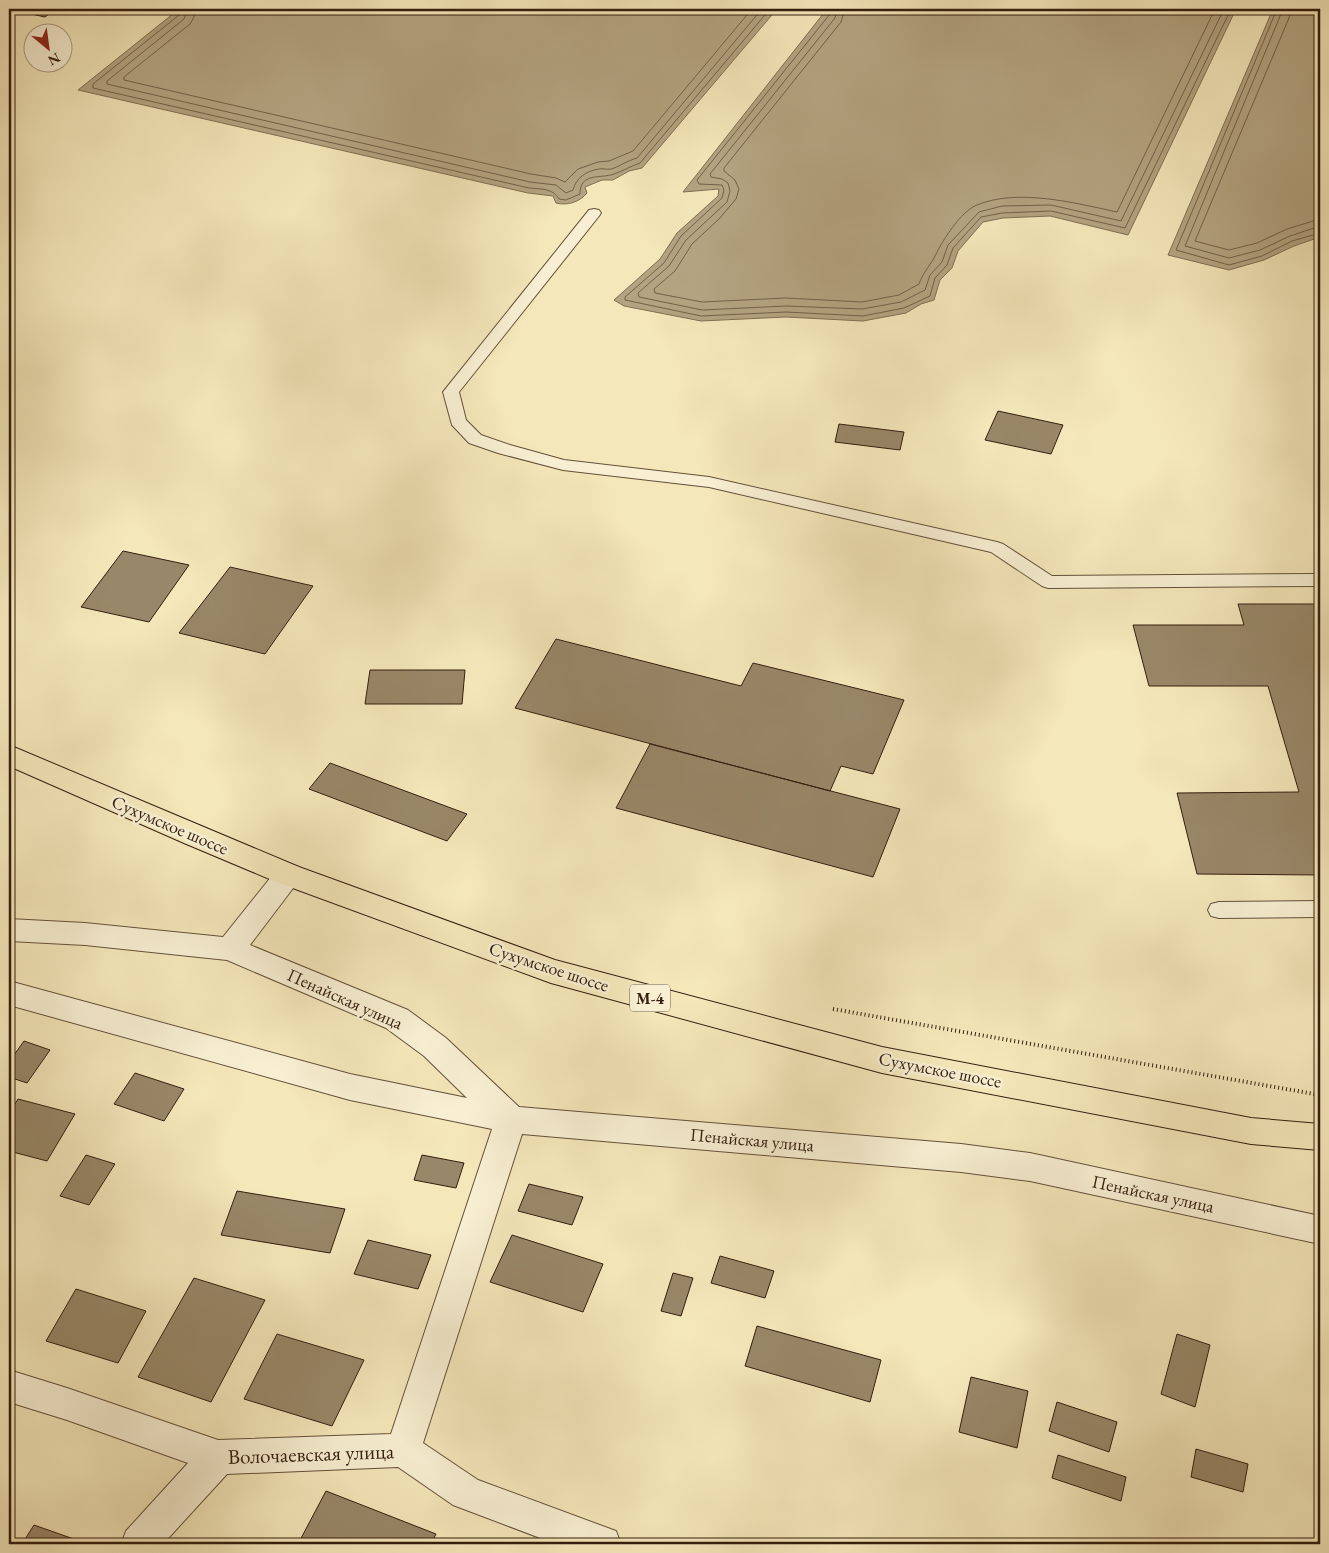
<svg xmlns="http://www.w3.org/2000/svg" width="1329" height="1553" font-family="'EB Garamond',serif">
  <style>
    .water { fill: #b3a380; stroke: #806e53 }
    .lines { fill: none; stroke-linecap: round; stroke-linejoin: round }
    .shore { stroke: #746048; stroke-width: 1 }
    .building { fill: #988768; stroke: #341e0f }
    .service-casing { stroke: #64503a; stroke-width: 2 }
    .minor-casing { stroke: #64503a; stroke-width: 2 }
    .trunk-casing { stroke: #341e0f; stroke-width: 2 }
    .path { stroke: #341e0f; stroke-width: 4; stroke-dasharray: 1 3; stroke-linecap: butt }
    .service { fill: #f8efd2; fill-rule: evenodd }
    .minor { fill: #f8efd2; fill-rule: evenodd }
    .trunk { fill: #f4e7ba; fill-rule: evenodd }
    .labels { text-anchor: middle; stroke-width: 5; stroke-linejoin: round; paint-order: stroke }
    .shield { fill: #f8efd2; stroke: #6f5d4a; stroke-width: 1 }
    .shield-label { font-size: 16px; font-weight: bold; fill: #341e0f }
    .street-label { font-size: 18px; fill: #341e0f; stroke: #f8efd2 }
    .near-street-label { font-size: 21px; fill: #341e0f; stroke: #f8efd2 }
  </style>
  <rect width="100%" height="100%" fill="#f4e7ba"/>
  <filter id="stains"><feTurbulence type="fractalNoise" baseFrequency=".004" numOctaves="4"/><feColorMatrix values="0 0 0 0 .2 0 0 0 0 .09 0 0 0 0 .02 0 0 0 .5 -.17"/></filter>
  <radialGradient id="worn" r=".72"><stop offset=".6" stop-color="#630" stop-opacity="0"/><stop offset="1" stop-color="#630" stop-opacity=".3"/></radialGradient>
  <path class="water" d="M179,9h598l-135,159 -13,3 -16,9h-11l-17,7 2,6c-7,9 -20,13 -31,10l-3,-7 -25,-3 -450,-103z
    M827,9h409l-108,226 -78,-19 -47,2 -20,4 -25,29 -6,17 -12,12 -6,20 -13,4 -15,9 -43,8 -77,-4 -85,4 -77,-15 -10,-6 46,-41 17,-26 41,-37 1,-7 -36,3z
    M1273,9h47v228l-26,9 -30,14 -35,10 -61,-15z"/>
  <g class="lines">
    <path class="shore" d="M181,9l-2,6 -86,69v4l436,100c11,1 24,0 30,11l7,1 14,-6c0,-22 20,-15 34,-20 9,-3 17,-8 26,-11l130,-154
      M188,9l-4,10 -77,62v3l423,98 26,3 10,8 7,-3c3,-12 13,-19 26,-21 4,-1 8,1 12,0 8,-2 15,-8 26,-11l125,-149
      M195,9l-1,8 -4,7 -66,53v3l407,94 25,4 9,4 13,-13 20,-7 11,-1 24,-10 119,-142
      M831,9l-1,5 -133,166 2,4 23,1 2,5 -2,8 -41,38 -17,27 -39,34v3l76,16 85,-4 77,4 41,-8 26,-12 5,-18 12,-13 6,-17 28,-31 21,-4 49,-2 74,17 106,-219
      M837,9l-2,9 -125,156 1,3 11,2 6,4 2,8 -3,11 -41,38 -17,26 -31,27 1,4 63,13 84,-4 76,3 39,-7 24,-12 5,-15 12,-13 6,-17 31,-33 23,-6 49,-1 70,16 103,-212
      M845,9l-4,13 -117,146v3l11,9 4,9 -3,10 -17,20 -27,25 -17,27 -21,18 1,4 47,9 84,-4 76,4 37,-7 20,-11c4,-12 12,-19 17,-30 7,-14 25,-43 41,-49 41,-17 98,-2 140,7l98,-203
      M1277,9l-101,241 53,15 33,-9 30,-15 28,-8
      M1283,9l-98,237 44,12 31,-8 30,-14 30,-10
      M1291,9l-2,9 -94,223 34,9 28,-7 30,-14 33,-10"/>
  </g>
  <path class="building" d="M9,9h46l-10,8z
    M998,411l65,14 -12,29 -66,-14z
    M839,424l65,8 -4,18 -65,-8z
    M123,551l66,14 -40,57 -68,-15z
    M230,567l83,19 -48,68 -86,-21z
    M1238,604h82v271l-123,-1 -20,-81 122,-1 -31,-106h-119l-16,-61h111z
    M556,639l185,47 12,-23 151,37 -31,74 -32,-8 -11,25 -315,-83z
    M370,670h95l-3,34h-97z
    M650,744l250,65 -27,68 -257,-69z
    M330,763l137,51 -20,27 -138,-52z
    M24,1041l26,9 -23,33 -18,-6v-15z
    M135,1073l49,16 -20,32 -50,-17z
    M18,1099l57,15 -28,47 -38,-10v-38z
    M86,1155l29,9 -26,41 -29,-9z
    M422,1155l42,8 -8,25 -42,-8z
    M529,1184l54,13 -11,28 -54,-14z
    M237,1191l108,18 -15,44 -109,-18z
    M512,1235l91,29 -20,48 -93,-30z
    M368,1240l63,15 -13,34 -64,-15z
    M720,1256l54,15 -9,27 -54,-15z
    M673,1273l20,5 -12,38 -20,-5z
    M194,1278l71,22 -54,102 -73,-25z
    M76,1289l70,22 -28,52 -72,-22z
    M757,1326l124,34 -11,42 -125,-36z
    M277,1334l87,26 -32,66 -88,-27z
    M1177,1334l33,11 -15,62 -34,-13z
    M971,1377l57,14 -11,57 -58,-16z
    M1057,1402l60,20 -8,30 -60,-21z
    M1196,1449l52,15 -5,28 -52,-15z
    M1058,1455l68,22 -5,24 -69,-23z
    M326,1491l110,43 -5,10h-133z
    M34,1525l54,19h-66z"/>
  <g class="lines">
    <g class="service-casing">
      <path id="service" d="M594,209l5,1 2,3 -2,3 -140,176 7,28 15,15 29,10 54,15 145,17 288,65 6,2 49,32 268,-2v12l-272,2 -6,-2 -51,-34 -282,-65 -146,-17 -65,-17 -29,-10 -17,-18 -9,-33 146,-182z
        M1320,901v16l-101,1 -8,-2 -3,-6 3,-6 8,-2z"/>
    </g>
    <g class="minor-casing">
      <path id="minor" d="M289,864l10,3 4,8 -53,70 158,65 38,28 73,69 442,37 69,9 290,63v28l-290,-63 -69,-9 -439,-38 -99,309 55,37 138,51 5,13h-65l-103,-39 -55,-38 -171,7 -64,70h-42l5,-13 62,-68 -121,-43 -58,-18v-32l58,18 151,52 173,-6 101,-305 -142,-29 -341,-95v-24l341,93 117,24 -43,-42 -38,-28 -159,-68 -142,-15 -76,-4v-22l76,4 138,14 56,-70z"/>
    </g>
    <g class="trunk-casing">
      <path id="trunk" d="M9,745l290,122 256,93 327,87 369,71 69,6v26l-69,-6 -369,-71 -331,-90 -272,-100 -95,-40 -175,-77z"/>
    </g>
    <path class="path" d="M833,1009l487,86"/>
    <use href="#service" class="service"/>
    <use href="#minor" class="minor"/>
    <use href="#trunk" class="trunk"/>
  </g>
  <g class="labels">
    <rect class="shield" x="630" y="984.5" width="40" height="27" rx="4"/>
    <g class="shield-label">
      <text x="650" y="1004">М-4</text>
    </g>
    <g class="street-label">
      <text transform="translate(170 825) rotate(23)" y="6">Сухумское шоссе</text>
      <text transform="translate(549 967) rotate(18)" y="6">Сухумское шоссе</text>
      <text transform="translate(345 999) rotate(24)" y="6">Пенайская улица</text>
      <text transform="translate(940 1070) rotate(11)" y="6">Сухумское шоссе</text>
      <text transform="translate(752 1140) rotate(5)" y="6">Пенайская улица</text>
      <text transform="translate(1153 1194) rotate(12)" y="6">Пенайская улица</text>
    </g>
    <g class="near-street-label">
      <text transform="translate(311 1454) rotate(-2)" y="7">Волочаевская улица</text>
    </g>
  </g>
  <rect width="1329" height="1553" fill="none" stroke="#f4e7ba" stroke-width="30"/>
  <rect x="10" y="10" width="1309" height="1533" fill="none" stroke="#341e0f" stroke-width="2.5"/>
  <rect x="15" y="15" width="1299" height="1523" fill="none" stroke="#341e0f"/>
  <g transform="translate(48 48) rotate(151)"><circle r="24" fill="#f8efd2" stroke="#aa9b84"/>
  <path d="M0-4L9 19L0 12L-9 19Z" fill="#8f2418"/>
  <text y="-8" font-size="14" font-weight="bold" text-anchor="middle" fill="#341e0f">N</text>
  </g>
  <rect width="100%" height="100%" filter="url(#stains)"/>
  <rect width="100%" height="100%" fill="url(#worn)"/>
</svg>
